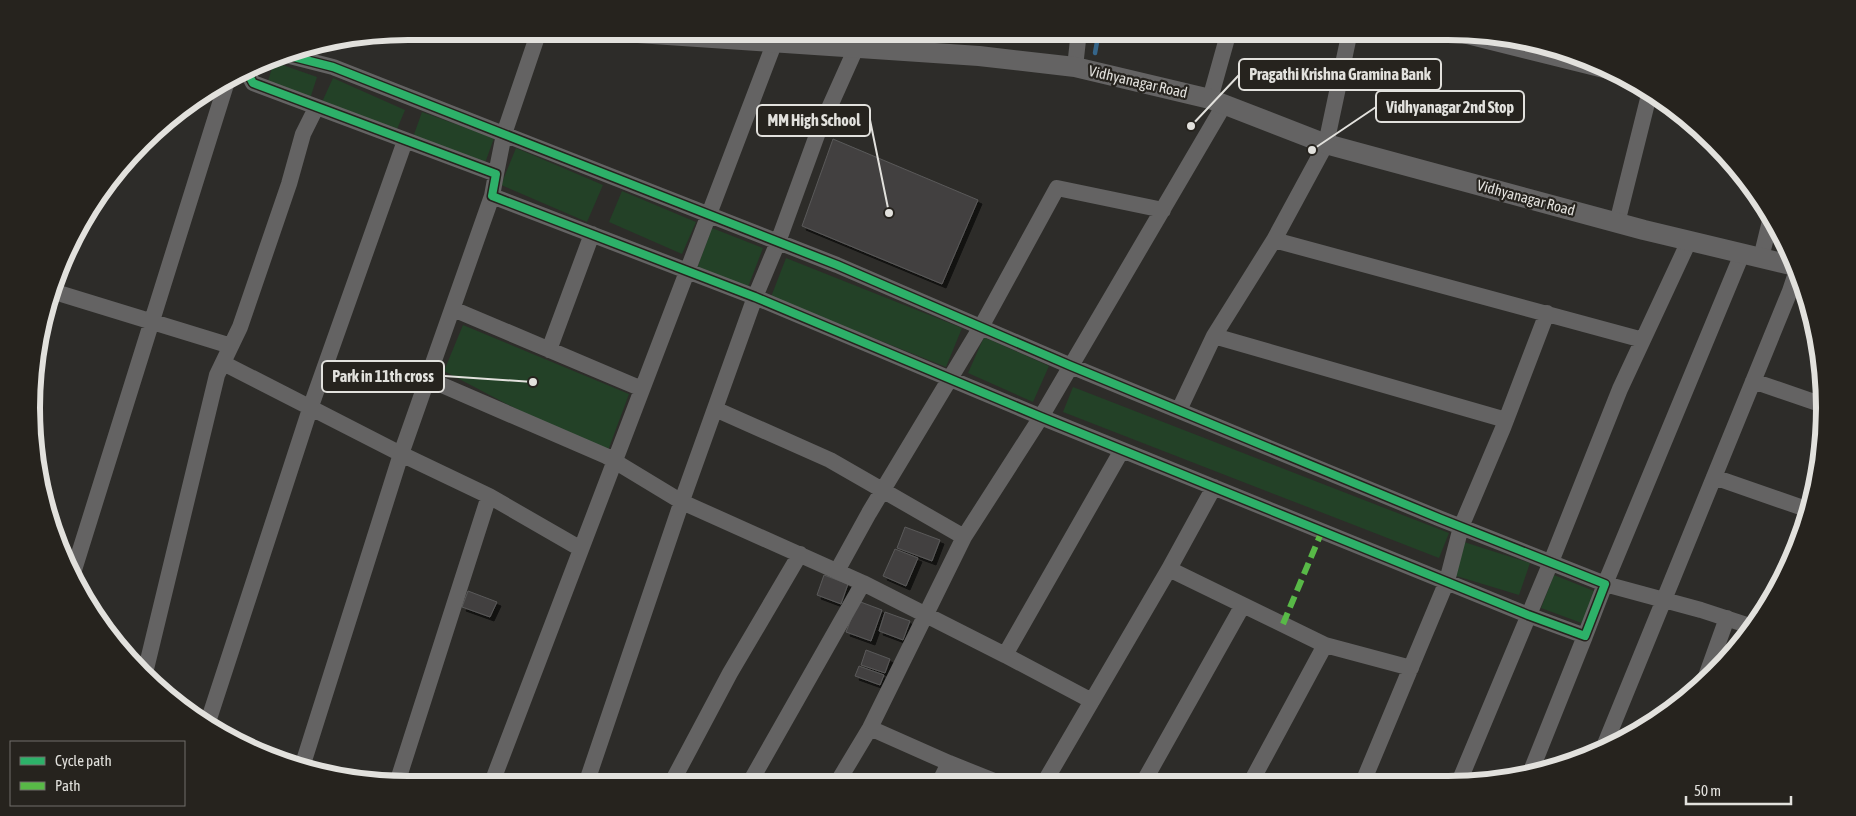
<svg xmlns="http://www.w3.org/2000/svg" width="1856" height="816" font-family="'Asap Condensed',sans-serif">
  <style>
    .green { fill: #234127 }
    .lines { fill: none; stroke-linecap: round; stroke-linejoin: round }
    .stream { stroke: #356589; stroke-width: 4.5 }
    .building { fill: #424141; stroke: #5a5959; filter: url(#shadow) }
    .minor { stroke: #646363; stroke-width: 16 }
    .tertiary { stroke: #646363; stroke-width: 20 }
    .quiet { stroke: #58b947; stroke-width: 6; stroke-dasharray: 12 6; stroke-linecap: butt }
    .cycleway-casing { stroke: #26231e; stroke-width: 11 }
    .cycleway { stroke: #2db169; stroke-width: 8 }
    .labels { text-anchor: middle; stroke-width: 4.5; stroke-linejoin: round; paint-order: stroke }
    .street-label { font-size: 15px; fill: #e2e1dd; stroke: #26231e }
    .rim { fill: none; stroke: #e2e1dd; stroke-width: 6 }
    .leader { fill: none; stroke: #e2e1dd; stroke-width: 2 }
    .callout-dot { fill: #e2e1dd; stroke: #26231e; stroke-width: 2 }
    .callout { fill: #26231e; stroke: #e2e1dd; stroke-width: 2 }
    .callout-label { font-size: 16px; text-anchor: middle; font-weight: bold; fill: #e2e1dd }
  </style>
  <defs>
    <filter id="shadow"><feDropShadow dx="4" dy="4" stdDeviation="0" flood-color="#0009"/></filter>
  </defs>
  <rect width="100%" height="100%" fill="#2d2c29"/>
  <path class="green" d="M274,62l43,15 -8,25 -43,-15z
    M333,78l72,32 -10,24 -73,-32z
    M422,112l72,26 -10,28 -72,-26z
    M516,148l87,37 -16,37 -86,-37z
    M622,191l74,31 -14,32 -73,-32z
    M712,228l51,20 -15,39 -51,-19z
    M786,258l176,70 -16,39 -175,-70z
    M463,325l166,69 -23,62 -162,-85z
    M984,337l65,29 -16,36 -65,-29z
    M1073,387l376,146 -10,25 -376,-146z
    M1464,542l66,21 -11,32 -66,-20z
    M1554,575l45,18 -12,32 -46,-17z"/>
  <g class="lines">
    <path class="stream" d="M1095,53l4,-22"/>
  </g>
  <path class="building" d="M833,139l145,61 -36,84 -140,-58z
    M905,527l35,13 -8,21 -35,-13z
    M895,549l23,9 -12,28 -23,-10z
    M824,575l24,9 -7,20 -24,-9z
    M468,591l29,11 -7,15 -28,-10z
    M858,601l24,9 -11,31 -25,-9z
    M885,612l25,9 -7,19 -24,-9z
    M866,650l24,9 -5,14 -24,-8z
    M859,666l25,9 -4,10 -25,-9z"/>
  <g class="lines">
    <path class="minor" d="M1447,31l169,42
      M880,50l1,-19
      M1075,67l4,-36
      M246,70l7,13 243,91 -4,22 263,101 286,120 487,198 57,21 20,-52 -164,-65 -370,-153 -234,-101 -504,-198 -51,-13
      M1210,99l19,-68
      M496,174l8,-40 35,-103
      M1617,223l33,-132
      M1274,240l52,-96 24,-113
      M1742,254l-137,330 96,26 52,17
      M1761,258l10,-41
      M55,292l176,54
      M453,309l189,80
      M1214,336l60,-96 369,100
      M549,350l43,-116
      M223,363l178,91 91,-258
      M428,379l178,77 76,46 181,81 142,72
      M1753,381l70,24
      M715,409l115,51 134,77
      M1179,410l35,-74 292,84
      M1714,477l95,33
      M1169,569l45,-82
      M837,571l32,-58 112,-186 76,-139 106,22
      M73,573l155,-495
      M1325,645l86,23
      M145,673l72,-298 23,-48 49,-143 14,-50 13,-26
      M1704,682l23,-64
      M1092,701l-87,-46 117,-205
      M207,725l104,-319 94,-265
      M870,728l79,35 50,20
      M1603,749l187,-458 7,-21
      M302,767l99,-313 88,42
      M1531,771l54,-135
      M1363,782l84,-201 14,-54 42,-99 44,-115
      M1459,782l92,-220 69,-173 69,-148
      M397,783l92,-287 92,53
      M837,783l33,-55 94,-191 77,-120 183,-312
      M939,783l10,-20
      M1044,783l125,-214 156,76 -74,137
      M1143,783l100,-178
      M586,784l98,-289 71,-198 23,-55 39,-107 39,-87
      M671,784l59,-111 70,-119
      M749,784l114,-201
      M491,785l283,-741"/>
    <path class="tertiary" d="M608,31l371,25 96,11 135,32 116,45 318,86 151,36"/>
    <path class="quiet" d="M1283,624l39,-93"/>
    <g class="cycleway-casing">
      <path id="cycleway" d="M246,70l7,13 243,91 -4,22 263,101 286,120 487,198 57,21 20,-52 -164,-65 -370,-153 -234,-101 -504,-198 -51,-13"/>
    </g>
    <use href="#cycleway" class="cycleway"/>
  </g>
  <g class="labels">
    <g class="street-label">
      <text transform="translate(1138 82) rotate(13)" y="5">Vidhyanagar Road</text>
      <text transform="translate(1526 198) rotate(15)" y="5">Vidhyanagar Road</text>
    </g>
  </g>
  <path d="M0 0H1856V816H0ZM408 40H1448A368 368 0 0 1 1816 408V408A368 368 0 0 1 1448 776H408A368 368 0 0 1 40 408V408A368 368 0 0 1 408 40Z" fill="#26231e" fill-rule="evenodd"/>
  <path class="rim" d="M408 40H1448A368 368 0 0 1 1816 408V408A368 368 0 0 1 1448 776H408A368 368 0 0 1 40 408V408A368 368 0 0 1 408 40Z"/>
  <path class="leader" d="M1191 126L1239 75M1312 150L1376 107M889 213L870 120M533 382L444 376"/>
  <g class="callout-dot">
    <circle cx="1191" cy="126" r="5"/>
    <circle cx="1312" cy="150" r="5"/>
    <circle cx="889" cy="213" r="5"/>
    <circle cx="533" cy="382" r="5"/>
  </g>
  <g class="callout">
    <rect x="1239" y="59" width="202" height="31" rx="5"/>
    <rect x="1376" y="91" width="148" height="31" rx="5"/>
    <rect x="757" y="105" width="113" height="31" rx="5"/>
    <rect x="322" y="361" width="122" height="31" rx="5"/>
  </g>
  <g class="callout-label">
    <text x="1340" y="80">Pragathi Krishna Gramina Bank</text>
    <text x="1450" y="113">Vidhyanagar 2nd Stop</text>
    <text x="814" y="126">MM High School</text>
    <text x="383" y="382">Park in 11th cross</text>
  </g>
  <rect x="10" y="741" width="175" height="65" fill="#26231e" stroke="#716f6a"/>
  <rect x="20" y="757" width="25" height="8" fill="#2db169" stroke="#716f6a"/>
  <text x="55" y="766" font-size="15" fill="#e2e1dd">Cycle path</text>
  <rect x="20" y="782" width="25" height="8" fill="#58b947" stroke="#716f6a"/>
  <text x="55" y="791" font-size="15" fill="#e2e1dd">Path</text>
  <path d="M1686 796v8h105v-8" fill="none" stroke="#e2e1dd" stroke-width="2.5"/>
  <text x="1694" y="796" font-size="15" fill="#e2e1dd" stroke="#26231e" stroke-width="4" paint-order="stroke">50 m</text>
</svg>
